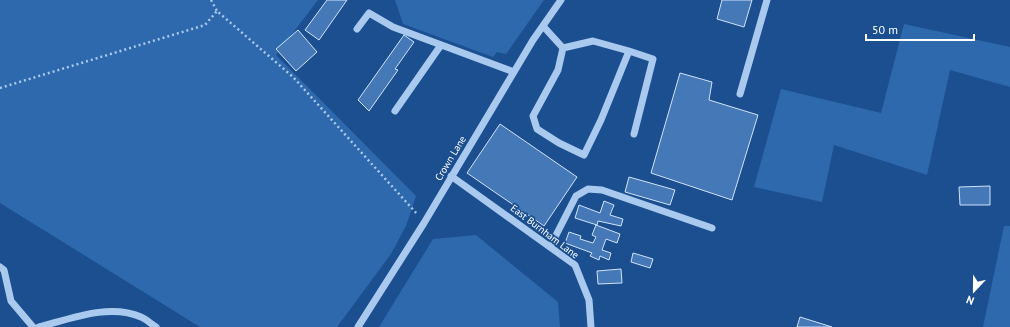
<svg xmlns="http://www.w3.org/2000/svg" width="1010" height="327" font-family="'PT Sans',sans-serif">
  <style>
    .green { fill: #2e69ad }
    .building { fill: #4478b7; stroke: #cfe3fa }
    .lines { fill: none; stroke-linecap: round; stroke-linejoin: round }
    .path { stroke: #a9c9ee; stroke-width: 2.5; stroke-dasharray: 2 3; stroke-linecap: butt }
    .minor { stroke: #a9c9ee; stroke-width: 7 }
    .labels { text-anchor: middle; stroke-width: 3.5; stroke-linejoin: round; paint-order: stroke }
    .street-label { font-size: 10px; fill: #fff; stroke: #1b4f8f }
  </style>
  <rect width="100%" height="100%" fill="#1b4f8f"/>
  <path class="green" d="M0,0h318l-42,55 140,141 -10,30 -15,28 -54,73h-137l-200,-124z
    M395,0h149l-38,54 -9,-2 -4,5 -90,-33z
    M904,24l106,23v40l-60,-17 -23,105 -93,-30 -12,57 -68,-15 27,-98 100,24z
    M1004,226h6v101h-27z
    M476,235l82,67 2,25h-181l54,-88z"/>
  <path class="building" d="M327,0h20l-28,40 -14,-10z
    M722,0h30l-8,27 -27,-8z
    M298,30l19,22 -21,19 -20,-22z
    M404,35l10,7 -19,27 3,1 -29,41 -11,-11z
    M680,73l32,9 -3,18 49,15 -26,85 -81,-27z
    M500,124l77,53 -33,49 -77,-53z
    M629,177l46,13 -5,15 -45,-13z
    M990,186v19h-30l-1,-18z
    M604,201l10,4 -4,10 13,4 -2,7 -23,-5 -1,4 -22,-7 4,-13 21,8z
    M596,225l24,9 -3,9 -11,-4 -4,11 9,3 -2,7 -9,-4 -1,4 -9,-4 2,-3 -27,-10 4,-11 12,4 -1,3 13,4 3,-6 -4,-2z
    M633,253l20,6 -3,9 -19,-6z
    M621,269l1,14 -24,1 -1,-13z
    M800,317l32,10h-35z"/>
  <g class="lines">
    <path class="path" d="M211,0l6,11
      M0,88l205,-63 12,-14 76,66 125,138"/>
    <path class="minor" d="M543,26l20,22 -5,22 -25,46 4,13 22,14 25,12 17,-35 28,-69 24,8 -19,75
      M357,29l12,-16 24,14 121,45
      M563,48l30,-7 36,10
      M740,94l27,-94
      M395,111l46,-66
      M451,176l124,89 14,35 2,27
      M550,247l26,-51 12,-7 14,1 110,38
      M0,267l4,3 7,31 22,26
      M39,327c31,-8 70,-24 102,-10 5,2 10,7 15,10
      M358,327l66,-104 109,-183 28,-40"/>
  </g>
  <g class="labels">
    <g class="street-label">
      <text transform="translate(450 158) rotate(-59)" y="4">Crown Lane</text>
      <text transform="translate(545 231) rotate(37)" y="4">East Burnham Lane</text>
    </g>
  </g>
  <g transform="translate(974 291) rotate(202)" stroke="#1b4f8f" stroke-width="3" paint-order="stroke">
  <path d="M0-3L7 15L0 10L-7 15Z" fill="#ffffff"/>
  <text y="-6" font-size="11" font-weight="bold" text-anchor="middle" fill="#ffffff">N</text>
  </g>
  <path d="M866 34v6h108v-6" fill="none" stroke="#ffffff" stroke-width="2"/>
  <text x="872" y="34" font-size="12" fill="#ffffff" stroke="#1b4f8f" stroke-width="3" paint-order="stroke">50 m</text>
</svg>
